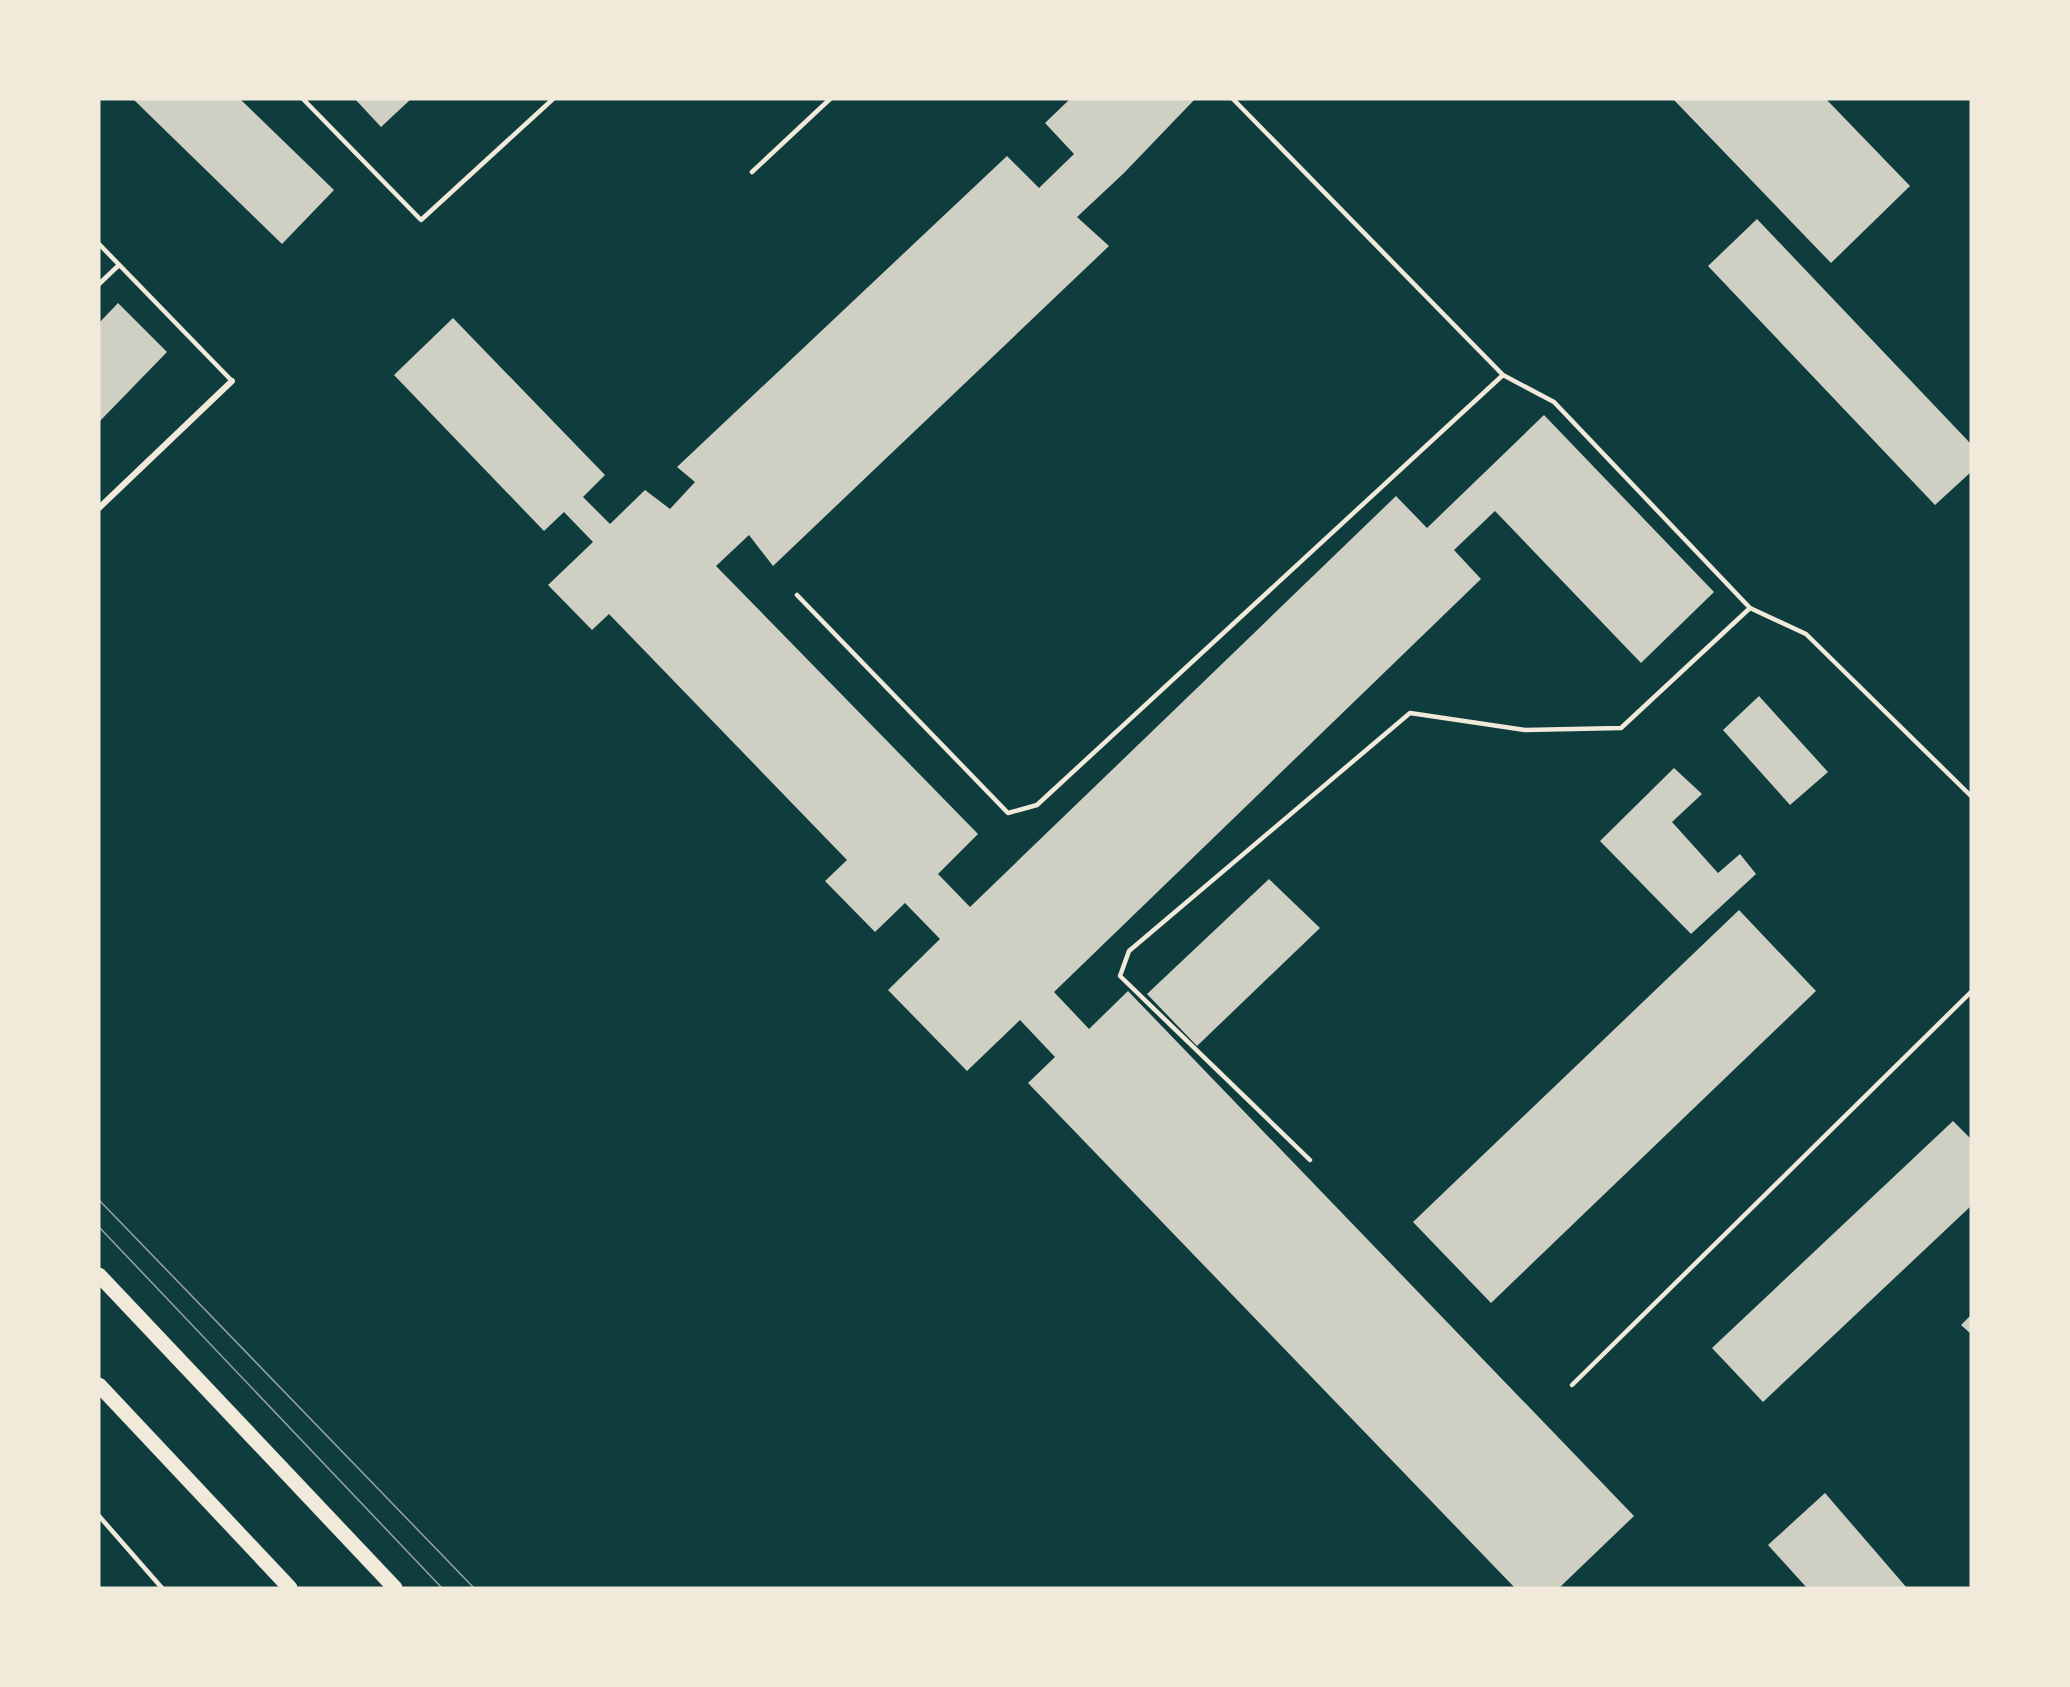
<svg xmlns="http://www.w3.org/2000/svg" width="2070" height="1687" font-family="'DejaVu Sans',sans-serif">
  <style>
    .building { fill: #cfcfc3 }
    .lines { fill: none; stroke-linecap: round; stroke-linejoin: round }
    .service { stroke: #f1e9da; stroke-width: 4.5 }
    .minor { stroke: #f1e9da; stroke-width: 6 }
    .primary { stroke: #f1e9da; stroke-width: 15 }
    .tram { stroke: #97a49c; stroke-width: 1.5 }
  </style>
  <rect width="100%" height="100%" fill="#0f3d3e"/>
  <path class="building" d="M133,99h107l94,91 -52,54z
    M355,99h56l-30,28z
    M1070,99h125l-71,74 -47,44 32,29 -336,320 -24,-31 -33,31 262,268 -40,40 32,33 426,-411 31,32 117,-113 170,177 -73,71 -146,-152 -41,39 27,29 -427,413 35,37 39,-38 506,525 -75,72h-44l-487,-505 27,-26 -35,-37 -53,51 -79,-81 52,-51 -35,-36 -30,29 -50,-51 22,-21 -238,-246 -17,16 -44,-45 45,-43 -29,-30 -20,19 -150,-156 59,-57 152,157 -22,22 27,27 35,-34 25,19 25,-27 -18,-15 330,-311 32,32 35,-34 -29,-31z
    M1673,99h153l84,87 -79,77z
    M1757,219l214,225v28l-36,33 -227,-239z
    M118,303l49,49 -68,70v-99z
    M1759,696l69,76 -38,33 -67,-75z
    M1674,768l28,26 -30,28 46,51 22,-19 16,20 -65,60 -91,-93z
    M1269,879l51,49 -123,118 -50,-52z
    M1739,910l77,81 -325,312 -78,-81z
    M1953,1121l18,18v67l-208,196 -51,-54z
    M1971,1315v19l-10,-9z
    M1825,1493l82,95h-100l-39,-43z"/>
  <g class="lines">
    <path class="service" d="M303,99l118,121 132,-121
      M1233,99l270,276 51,27 196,206 56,26 165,162
      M752,172l78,-73
      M99,244l133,137
      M99,284l20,-19
      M797,595l211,218 29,-8 466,-430
      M1310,1160l-190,-184 9,-25 281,-238 115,17 96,-2 129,-120
      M1572,1385l399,-393
      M99,1516l63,72"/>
    <path class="minor" d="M99,508l133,-127"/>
    <path class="primary" d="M99,1275l296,313
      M99,1385l191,203"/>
    <path class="tram" d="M99,1200l375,388
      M99,1227l343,361"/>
  </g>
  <rect width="2070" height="1687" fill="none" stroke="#f1e9da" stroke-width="201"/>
</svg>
